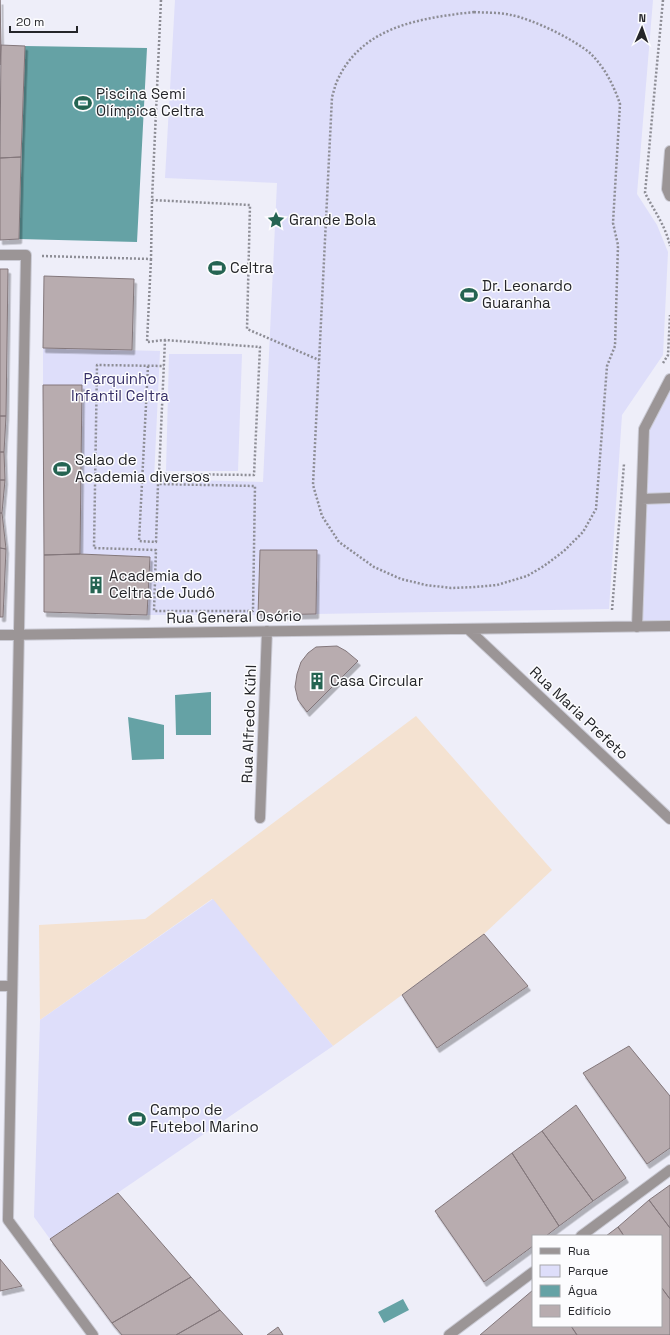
<svg xmlns="http://www.w3.org/2000/svg" width="670" height="1335" font-family="'Space Grotesk',sans-serif">
  <style>
    .industrial { fill: #f4e2d1 }
    .green { fill: #dedefa }
    .water { fill: #65a2a5 }
    .building { fill: #b8acaf; stroke: #83777b; filter: url(#shadow) }
    .lines { fill: none; stroke-linecap: round; stroke-linejoin: round }
    .minor-casing { stroke: #cacad4; stroke-width: 12 }
    .path { stroke: #8d8d95; stroke-width: 2.5; stroke-dasharray: 2 2; stroke-linecap: butt }
    .minor { stroke: #9b9596; stroke-width: 10 }
    .labels { text-anchor: middle; stroke-width: 3; stroke-linejoin: round; paint-order: stroke }
    .poi-label { font-size: 15px; fill: #242529; stroke: #fcfcfe; text-anchor: start }
    .park-label { font-size: 15px; fill: #362f67; stroke: #fcfcfe }
    .street-label { font-size: 15px; fill: #242529; stroke: #fcfcfe }
  </style>
  <defs>
    <filter id="shadow"><feDropShadow dx="2.5" dy="4.5" stdDeviation="0" flood-color="#0004"/></filter>
  </defs>
  <rect width="100%" height="100%" fill="#eeeef9"/>
  <path class="industrial" d="M416,716l136,154 -68,64 -151,112 -121,-147 -172,121 -1,-95 106,-6z"/>
  <path class="green" d="M175,0h478l-16,194 20,31 11,27 -5,103 -41,60 -13,194 -293,5 1,-64h-56l-3,65h-111l3,-58 -70,-3 2,-169h-39v-37l117,3 -6,128 109,3 14,-299 -112,-5z
    M169,354h73l-4,117h-72z
    M670,379v247l-33,1 7,-198z
    M213,899l120,147 -283,193 -16,-22 6,-197z"/>
  <path class="water" d="M25,46l122,2 -10,194 -118,-3z
    M211,692v43h-35l-1,-40z
    M128,717l36,8v34l-32,1z
    M403,1299l6,11 -25,13 -6,-11z"/>
  <path class="building" d="M0,0l1,45 -1,20z
    M1,45l24,1 -4,111 -21,1z
    M21,157l-2,82 -19,1v-82z
    M0,269h8l-2,147h-6z
    M44,276l90,3 -2,71 -89,-2z
    M43,385h39l-2,169 -36,1z
    M0,416h6l-2,36h-4z
    M0,452h4l1,28h-5z
    M0,480h5l-3,33h-2z
    M0,513h2l4,36 -6,-1z
    M0,548l6,1 -3,68h-3z
    M260,550h57l-1,64 -58,1z
    M80,554l70,3 -3,58 -103,-3v-57z
    M337,646l9,5 12,10 -51,51 -9,-12 -3,-13 2,-13 4,-12 7,-9 8,-6z
    M484,934l44,52 -91,62 -35,-53z
    M629,1046l41,50v52l-23,16 -64,-91z
    M576,1105l50,73 -33,23 -51,-70z
    M542,1131l51,70 -34,25 -47,-73z
    M512,1153l47,73 -13,10h-13v10l-49,36 -49,-71z
    M670,1185v43l-21,-28z
    M118,1193l73,84 -79,46 -62,-84z
    M649,1200l21,28v71l-9,-12v-51h-37l-6,-9z
    M618,1227l6,9h-18z
    M0,1259l22,27 -22,5z
    M191,1277l29,33 -44,25h-54l-10,-12z
    M661,1287l9,12v36h-93l-6,-9h90z
    M533,1290v36h38l6,9h-97z
    M220,1310l23,25h-67z
    M278,1327l5,8h-16z"/>
  <g class="lines">
    <g class="minor-casing">
      <path id="minor" d="M670,151l-3,38 3,7
        M0,255h26l-18,965
        M642,499l28,-1
        M637,627l7,-198 26,-50
        M468,629l202,190
        M0,635l670,-9
        M260,818l7,-187
        M0,986h12
        M8,1220l85,115
        M581,1236l89,-66
        M449,1335l84,-63"/>
    </g>
    <path class="path" d="M161,0l-9,200 98,5 -3,124 72,31
      M663,0l-18,193c9,17 21,34 25,53
      M474,12c12,1 25,0 37,3 21,4 63,24 80,39 14,14 23,32 29,50l-7,119 5,22 -3,101 -8,20 -11,143 -13,23 -19,19 -20,15 -17,10 -30,9 -22,2 -24,1 -25,-3 -25,-6 -27,-12 -35,-25 -17,-26 -9,-31 19,-388c2,-6 3,-12 6,-18 25,-53 83,-61 136,-67z
      M42,256l109,3 1,-59
      M151,259l-4,83 18,-2 95,7 -6,128 -95,-1 6,-134
      M663,363l5,-8 2,-40
      M148,366l-9,175 17,1 2,-58 97,2 -2,125h-99l2,-61 -62,-2 3,-183 67,1
      M612,610l12,-146"/>
    <use href="#minor" class="minor"/>
  </g>
  <defs>
    <g id="stadium-bare" transform="scale(1.38)"><path d="M0-5a6.5 5 0 1 0 0 10a6.5 5 0 1 0 0-10ZM-3.5-1.8h7v3.6h-7Z" fill="#256452" stroke="#fcfcfe" stroke-width="2.5" paint-order="stroke"/></g>
    <g id="sight-bare" transform="scale(1.38)"><path d="M0-6L1.8-2.2L6-1.7L2.9 1.2L3.7 5.4L0 3.3L-3.7 5.4L-2.9 1.2L-6-1.7L-1.8-2.2Z" fill="#256452" stroke="#fcfcfe" stroke-width="2.5" paint-order="stroke"/></g>
    <g id="building-bare" transform="scale(1.38)"><path d="M-4-6H4V6H1V3H-1V6H-4ZM-2.5-4.3h1.7v1.8h-1.7ZM.8-4.3h1.7v1.8H.8ZM-2.5-1h1.7V.8h-1.7ZM.8-1h1.7V.8H.8Z" fill="#256452" stroke="#fcfcfe" stroke-width="2.5" paint-order="stroke"/></g>
  </defs>
  <g fill-rule="evenodd">
    <use href="#stadium-bare" x="83" y="103"/>
    <use href="#sight-bare" x="276" y="220"/>
    <use href="#stadium-bare" x="217" y="268"/>
    <use href="#stadium-bare" x="469" y="295"/>
    <use href="#stadium-bare" x="62" y="469"/>
    <use href="#building-bare" x="96" y="585"/>
    <use href="#building-bare" x="317" y="681"/>
    <use href="#stadium-bare" x="137" y="1119"/>
  </g>
  <g class="labels">
    <g class="poi-label">
      <text x="96" y="99">Piscina Semi<tspan x="96" dy="17">Olímpica Celtra</tspan></text>
      <text x="289" y="225">Grande Bola</text>
      <text x="230" y="273">Celtra</text>
      <text x="482" y="291">Dr. Leonardo<tspan x="482" dy="17">Guaranha</tspan></text>
      <text x="75" y="465">Salao de<tspan x="75" dy="17">Academia diversos</tspan></text>
      <text x="109" y="581">Academia do<tspan x="109" dy="17">Celtra de Judô</tspan></text>
      <text x="330" y="686">Casa Circular</text>
      <text x="150" y="1115">Campo de<tspan x="150" dy="17">Futebol Marino</tspan></text>
    </g>
    <g class="park-label">
      <text x="120" y="384">Parquinho<tspan x="120" dy="17">Infantil Celtra</tspan></text>
    </g>
    <g class="street-label">
      <text transform="translate(234 617) rotate(-1)" y="5">Rua General Osório</text>
      <text transform="translate(579 713) rotate(43)" y="5">Rua Maria Prefeto</text>
      <text transform="translate(249 724) rotate(-88)" y="5">Rua Alfredo Kühl</text>
    </g>
  </g>
  <rect x="532" y="1235" width="130" height="92" fill="#fcfcfe" stroke="#a6a6a9"/>
  <rect x="540" y="1248" width="20" height="6" fill="#9b9596" stroke="#a6a6a9"/>
  <text x="568" y="1255" font-size="12" fill="#242529">Rua</text>
  <rect x="540" y="1265" width="20" height="12" fill="#dedefa" stroke="#a6a6a9"/>
  <text x="568" y="1275" font-size="12" fill="#242529">Parque</text>
  <rect x="540" y="1285" width="20" height="12" fill="#65a2a5" stroke="#a6a6a9"/>
  <text x="568" y="1295" font-size="12" fill="#242529">Água</text>
  <rect x="540" y="1305" width="20" height="12" fill="#b8acaf" stroke="#a6a6a9"/>
  <text x="568" y="1315" font-size="12" fill="#242529">Edifício</text>
  <g transform="translate(642 28) rotate(2)" stroke="#fcfcfe" stroke-width="3" paint-order="stroke">
  <path d="M0-3L7 15L0 10L-7 15Z" fill="#242529"/>
  <text y="-6" font-size="11" font-weight="bold" text-anchor="middle" fill="#242529">N</text>
  </g>
  <path d="M10 26v6h67v-6" fill="none" stroke="#242529" stroke-width="2"/>
  <text x="16" y="26" font-size="12" fill="#242529" stroke="#fcfcfe" stroke-width="3" paint-order="stroke">20 m</text>
</svg>
